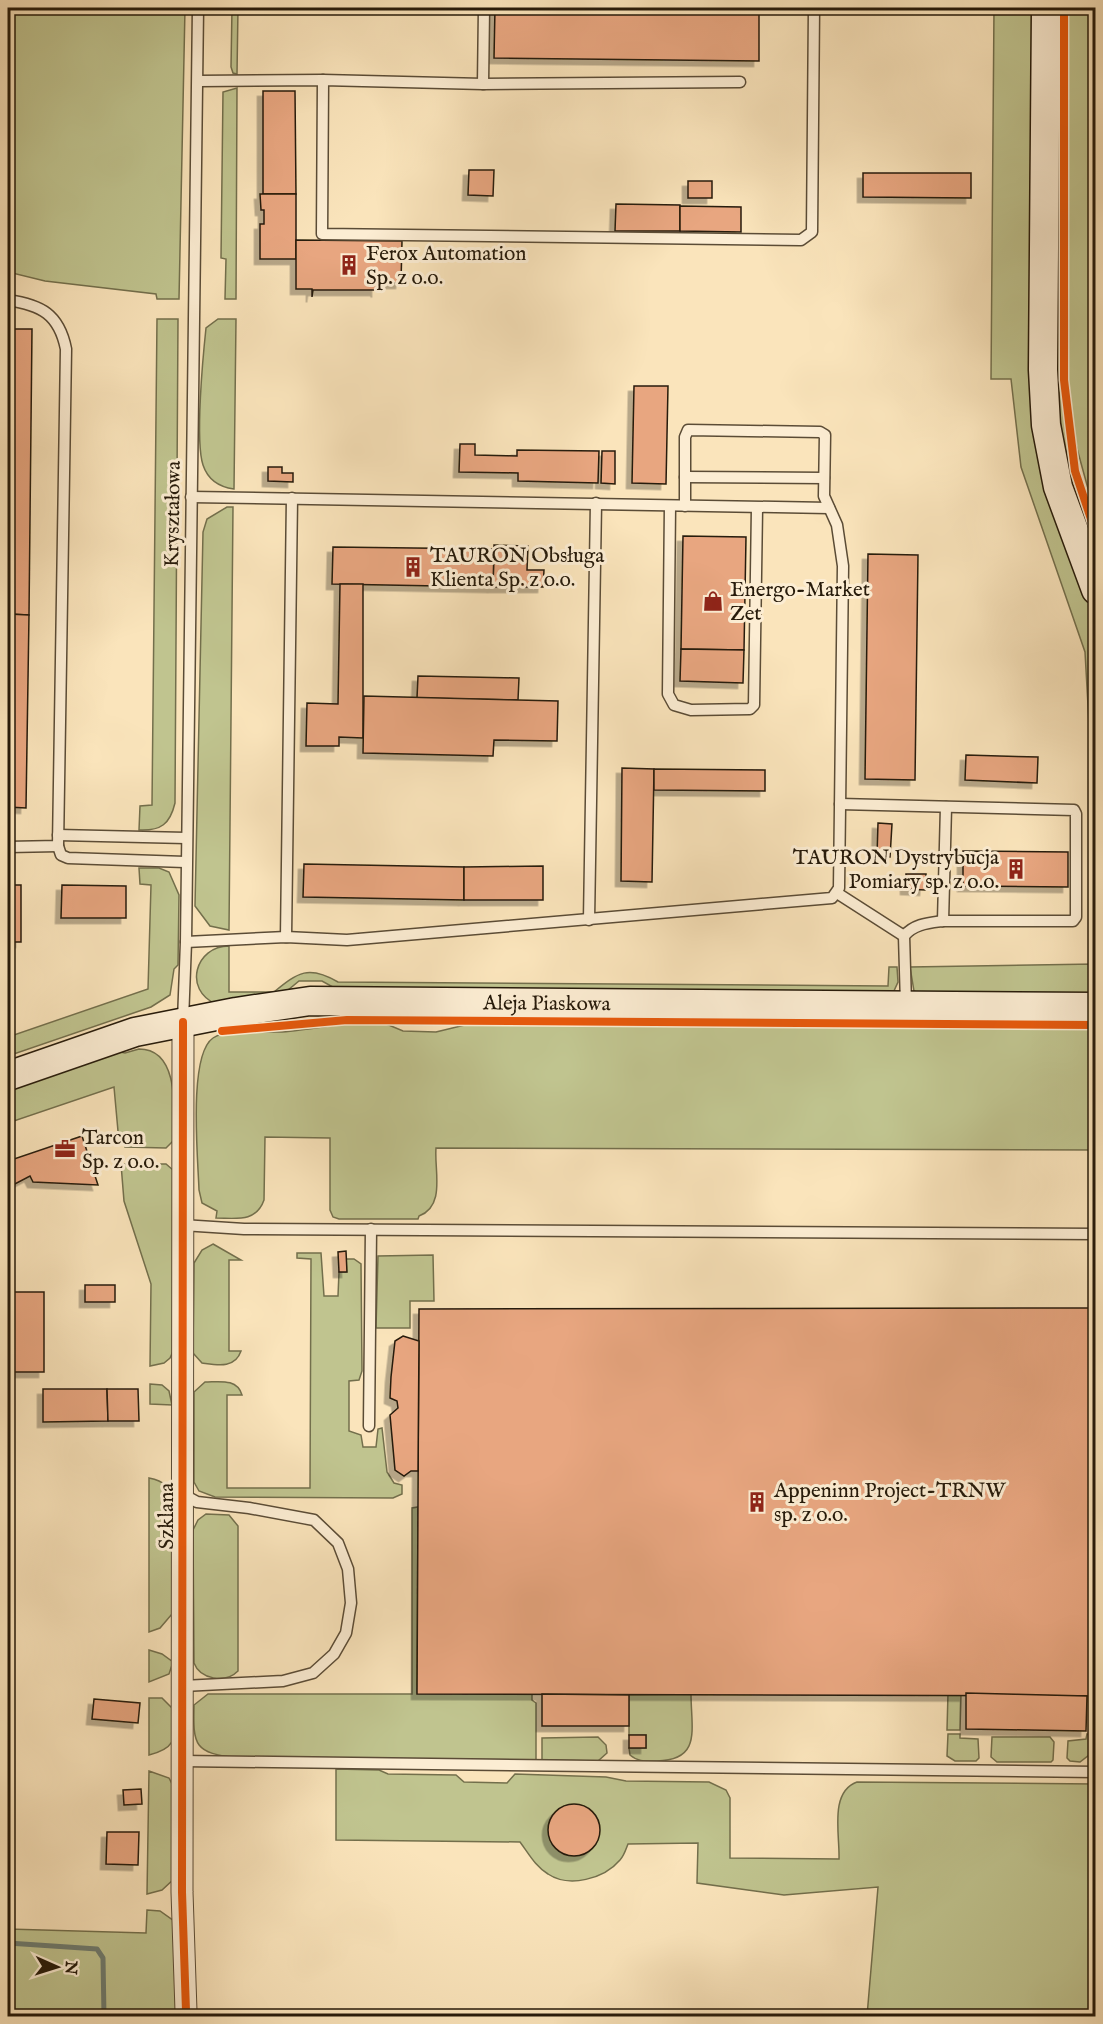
<svg xmlns="http://www.w3.org/2000/svg" width="1103" height="2024" viewBox="0 0 1103 2024" font-family="'IM FELL English',serif">
	<style>
		.green { fill: #c0c48f; stroke: #736f4c; stroke-width: 1.5 }
		.lines { fill: none; stroke-linecap: round; stroke-linejoin: round }
		.stream { stroke: #6e7c70; stroke-width: 5 }
		.building { fill: #e8a680; stroke: #261a0a; stroke-width: 1.5; filter: url(#shadow) }
		.lane-casing { stroke: #5b4c36; stroke-width: 13 }
		.street-casing { stroke: #5b4c36; stroke-width: 23 }
		.secondary-casing { stroke: #261a0a; stroke-width: 31 }
		.lane { stroke: #fcedd3; stroke-width: 10 }
		.street { stroke: #fcedd3; stroke-width: 21 }
		.secondary { stroke: #fcedd3; stroke-width: 28 }
		.cycleway-casing { stroke: #fcedd3; stroke-width: 11 }
		.cycleway { stroke: #e8590c; stroke-width: 8 }
		.labels { text-anchor: middle; stroke-width: 6; stroke-linejoin: round; paint-order: stroke }
		.poi-label { font-size: 21px; fill: #261a0a; stroke: #fcedd3; text-anchor: start }
		.street-label { font-size: 21px; fill: #261a0a; stroke: #fcedd3 }
	</style>
	<defs>
		<filter id="shadow"><feDropShadow dx="-5.5" dy="5.5" stdDeviation="0" flood-color="#0004"/></filter>
	</defs>
	<rect width="100%" height="100%" fill="#fae4bb"/>
	<filter id="stains"><feTurbulence type="fractalNoise" baseFrequency=".00333" numOctaves="4"/><feColorMatrix values="0 0 0 0 .2 0 0 0 0 .09 0 0 0 0 .02 0 0 0 .5 -.17"/></filter>
	<radialGradient id="worn" r=".72"><stop offset=".6" stop-color="#630" stop-opacity="0"/><stop offset="1" stop-color="#630" stop-opacity=".3"/></radialGradient>
	<g class="green">
		<polygon points="8,8 185,8 179,299 157,299 156,294 45,281 8,272"/>
		<polygon points="232,8 238,8 237,74 233,73 231,67"/>
		<polygon points="994,8 1032,8 1035,218 1071,552 1095,621 1095,830 1085,652 1021,467 1011,379 991,379"/>
		<polygon points="1055,8 1061,8 1061,387 1071,463 1095,542 1095,558 1065,463 1056,383"/>
		<polygon points="1067,8 1095,8 1095,514 1073,434 1068,380"/>
		<polygon points="237,88 236,299 225,299 226,259 221,258 223,92"/>
		<path d="M157,319H178L175,803C170,824 161,831 139,830L140,806L152,805Z"/>
		<path d="M218,319H236L234,489C219,487 208,480 203,465C195,441 203,356 206,328Z"/>
		<polygon points="227,507 233,507 229,930 210,926 195,906 203,532 207,519"/>
		<polygon points="139,868 159,868 169,872 179,895 178,965 174,969 170,995 151,1007 8,1056 8,1037 148,989 151,885 140,884"/>
		<path d="M229,946V992H274C298,972 309,965 338,982L888,986L889,967H897L898,982L893,993L340,991L322,981H299L288,990L216,1004C183,990 195,946 229,946Z"/>
		<polygon points="1095,964 1095,996 924,995 914,991 910,967"/>
		<path d="M350,1023H384L403,1031L436,1032L473,1023H558L1095,1028V1150L436,1148C434,1170 446,1206 419,1216L418,1219H339L333,1217L330,1210V1138L265,1137L264,1200C256,1223 235,1218 216,1218L217,1211L202,1203L199,1190C198,1158 188,1055 213,1038C227,1028 264,1033 282,1032C304,1030 327,1026 350,1023Z"/>
		<path d="M139,1049C180,1049 174,1111 174,1140L166,1148L125,1147V1143L119,1142L114,1087L8,1123V1088L115,1051L125,1053Z"/>
		<polygon points="121,1164 166,1164 173,1170 174,1349 170,1358 164,1363 150,1366 151,1284 124,1201"/>
		<path d="M213,1244L241,1260H229V1351H241C235,1369 217,1365 202,1363L193,1353L194,1263L202,1250Z"/>
		<path d="M297,1253H321L324,1296H338L339,1272H346V1259H354L361,1264L362,1371L359,1380L349,1381V1431L361,1435L363,1447H376L378,1429L382,1428L387,1472L394,1483L402,1485V1494L393,1498L215,1497L199,1491L194,1482V1392L205,1382C219,1382 237,1378 242,1395H227V1488H310L311,1259L297,1258Z"/>
		<polygon points="433,1255 434,1301 410,1301 410,1328 376,1328 378,1256"/>
		<polygon points="150,1384 162,1385 169,1391 172,1405 150,1404"/>
		<path d="M149,1478C164,1481 171,1487 173,1502L172,1614L160,1628L149,1632Z"/>
		<path d="M418,1507L417,1693L532,1694V1700L536,1703V1760L238,1758C194,1753 193,1746 194,1705L208,1694H412V1508Z"/>
		<path d="M206,1514L229,1515L238,1526V1671C225,1684 200,1679 194,1663L193,1530L198,1520Z"/>
		<polygon points="149,1650 162,1654 173,1662 169,1674 149,1682"/>
		<polygon points="948,1693 961,1694 960,1730 947,1730"/>
		<path d="M691,1694C691,1729 702,1760 657,1761C646,1761 638,1762 630,1755L629,1748H646V1735H629V1695Z"/>
		<path d="M149,1698H162L174,1710C174,1737 179,1747 149,1755Z"/>
		<polygon points="948,1734 960,1734 960,1738 978,1739 979,1758 976,1761 955,1761 947,1756"/>
		<polygon points="1087,1734 1091,1735 1089,1755 1080,1762 1070,1761 1067,1758 1068,1741 1086,1739"/>
		<polygon points="598,1737 606,1745 607,1753 598,1761 542,1760 542,1738"/>
		<polygon points="992,1737 1050,1737 1054,1742 1053,1760 1051,1762 997,1762 991,1757"/>
		<path d="M336,1769L379,1770L388,1774L456,1775L464,1782L507,1783L515,1774L606,1777L626,1781L709,1782L726,1790L730,1798V1858L839,1859C840,1835 829,1792 857,1782L1095,1784V2016H867L878,1887L784,1895L697,1883L698,1843L628,1844C626,1849 624,1856 620,1860C604,1879 569,1888 548,1874C535,1866 529,1854 520,1842L336,1840Z"/>
		<polygon points="149,1771 169,1778 173,1786 175,1878 162,1890 147,1894"/>
		<polygon points="147,1910 160,1911 174,1921 176,2016 8,2016 8,1929 146,1933"/>
	</g>
	<g class="lines">
		<polyline class="stream" points="8,1943 97,1949 103,1958 104,2016"/>
	</g>
	<g class="building">
		<polygon points="495,8 759,8 759,61 494,58"/>
		<polygon points="263,91 295,91 296,194 263,194"/>
		<polygon points="469,170 494,170 493,196 468,195"/>
		<polygon points="863,173 971,173 971,198 863,197"/>
		<rect x="688" y="181" width="24" height="17"/>
		<polygon points="260,194 296,194 296,259 260,259 260,224 264,224 264,210 261,210"/>
		<polygon points="616,204 680,205 680,231 615,231"/>
		<polygon points="680,206 741,207 741,232 680,231"/>
		<polygon points="296,240 402,241 401,283 377,283 377,292 376,290 313,290 312,297 312,289 296,289"/>
		<polygon points="8,329 32,329 29,615 8,614"/>
		<polygon points="634,386 668,386 666,484 632,483"/>
		<polygon points="460,444 475,444 475,455 517,456 517,450 599,451 598,483 518,481 518,473 459,472"/>
		<polygon points="602,451 615,451 615,484 601,483"/>
		<polygon points="268,467 282,467 282,473 293,473 293,482 268,481"/>
		<polygon points="683,536 746,537 744,650 681,649"/>
		<polygon points="494,545 528,546 527,570 544,570 543,587 493,587"/>
		<polygon points="333,547 494,549 493,587 332,584"/>
		<polygon points="868,554 918,555 915,780 865,779"/>
		<polygon points="340,584 363,584 363,738 339,737 339,746 306,746 307,703 338,704"/>
		<polygon points="8,614 29,615 26,808 8,807"/>
		<polygon points="681,649 744,650 743,683 680,681"/>
		<polygon points="418,676 519,678 518,700 417,698"/>
		<polygon points="364,696 558,701 557,741 494,740 493,756 363,753"/>
		<polygon points="966,755 1038,757 1037,783 965,780"/>
		<polygon points="622,768 654,769 652,882 621,881"/>
		<polygon points="654,769 765,770 765,791 654,790"/>
		<polygon points="878,823 892,824 890,857 877,856"/>
		<polygon points="963,851 1068,852 1068,887 963,886"/>
		<polygon points="304,864 464,867 464,900 303,897"/>
		<polygon points="543,866 543,900 464,900 464,867"/>
		<polygon points="906,874 926,874 925,890 906,889"/>
		<rect x="8" y="885" width="13" height="57"/>
		<polygon points="62,885 126,886 126,918 61,918"/>
		<polygon points="82,1136 98,1185 33,1182 30,1176 13,1185 11,1180 8,1180 8,1161"/>
		<polygon points="346,1251 347,1272 339,1272 338,1252"/>
		<rect x="85" y="1285" width="30" height="17"/>
		<rect x="8" y="1292" width="36" height="80"/>
		<polygon points="1096,1308 1096,1696 417,1694 419,1309"/>
		<polygon points="403,1336 419,1341 418,1471 411,1471 404,1476 395,1470 390,1415 398,1408 397,1401 390,1398 391,1377 395,1341"/>
		<polygon points="43,1389 107,1389 108,1421 43,1422"/>
		<polygon points="107,1389 138,1389 139,1421 108,1421"/>
		<polygon points="966,1693 1087,1696 1086,1731 966,1729"/>
		<polygon points="542,1694 629,1695 629,1726 542,1726"/>
		<polygon points="94,1699 140,1703 138,1723 92,1719"/>
		<rect x="629" y="1735" width="17" height="13"/>
		<polygon points="141,1789 142,1804 124,1805 123,1790"/>
		<circle cx="574" cy="1830" r="26"/>
		<polygon points="107,1832 139,1832 138,1865 106,1864"/>
	</g>
	<g class="lines">
		<g class="lane-casing">
			<g id="lane">
				<polyline points="323,80 322,234 801,240 812,232 814,8"/>
				<polyline points="199,81 323,80 483,84 740,82"/>
				<polyline points="483,84 484,8"/>
				<path d="M8,300C41,305 59,314 66,349L58,846L8,847"/>
				<polyline points="685,477 824,478"/>
				<polyline points="191,497 829,508"/>
				<polyline points="670,506 668,694 674,705 691,710 750,709 754,705 757,508"/>
				<path d="M840,804L1074,810L1076,814V917L1073,921H943C928,923 914,924 904,936L906,1004"/>
				<polyline points="58,835 186,838"/>
				<polyline points="58,846 61,855 68,858 185,862"/>
				<polyline points="837,893 904,936"/>
				<polyline points="589,920 596,503"/>
				<polyline points="943,921 946,807"/>
				<polyline points="286,937 292,498"/>
				<polyline points="186,942 286,937 347,940 832,898 839,888 843,566 837,525 824,496 825,435 820,432 688,430 685,437 685,506"/>
				<polyline points="183,1021 186,942 198,8"/>
				<polyline points="182,1225 244,1229 1096,1234"/>
				<polyline points="369,1426 371,1229"/>
				<polyline points="183,1686 283,1681 313,1673 334,1654 346,1633 351,1603 348,1569 338,1543 314,1520 249,1508 197,1502 184,1495"/>
				<polyline points="182,1761 1096,1772"/>
			</g>
		</g>
		<g class="street-casing">
			<polyline id="street" points="183,1022 182,1892 186,2011"/>
		</g>
		<g class="secondary-casing">
			<g id="secondary">
				<polyline points="1046,8 1043,370 1046,425 1058,487 1096,590"/>
				<path id="s1" d="M8,1076L135,1032L236,1012L310,1001L1096,1007"/>
			</g>
		</g>
		<use href="#lane" class="lane"/>
		<use href="#street" class="street"/>
		<use href="#secondary" class="secondary"/>
		<g class="cycleway-casing">
			<g id="cycleway">
				<polyline points="1064,8 1064,380 1075,471 1096,534"/>
				<polyline points="183,1022 182,1892 186,2011"/>
				<polyline points="222,1031 347,1020 1096,1025"/>
			</g>
		</g>
		<use href="#cycleway" class="cycleway"/>
	</g>
	<defs>
		<g id="building-bare" transform="scale(1.62)"><path d="M-4-6H4V6H1V3H-1V6H-4ZM-2.5-4.3h1.7v1.8h-1.7ZM.8-4.3h1.7v1.8H.8ZM-2.5-1h1.7V.8h-1.7ZM.8-1h1.7V.8H.8Z" fill="#8f2418" stroke="#fcedd3" stroke-width="2.5" paint-order="stroke"/></g>
		<g id="shop-bare" transform="scale(1.62)"><path d="M-5-2.5h2.3a2.7 3.5 0 0 1 5.4 0H5L5.5 6h-11ZM-1.5-2.5h3a1.5 2.3 0 0 0-3 0Z" fill="#8f2418" stroke="#fcedd3" stroke-width="2.5" paint-order="stroke"/></g>
		<g id="office-bare" transform="scale(1.62)"><path d="M-6-3h4V-5.5h4V-3h4V5H-6ZM-1-4.5V-3h2v-1.5ZM-6 0V1H6V0Z" fill="#8f2418" stroke="#fcedd3" stroke-width="2.5" paint-order="stroke"/></g>
	</defs>
	<g fill-rule="evenodd">
		<use href="#building-bare" x="349" y="265"/>
		<use href="#building-bare" x="413" y="567"/>
		<use href="#shop-bare" x="713" y="601"/>
		<use href="#building-bare" x="1016" y="869"/>
		<use href="#office-bare" x="65" y="1149"/>
		<use href="#building-bare" x="757" y="1502"/>
	</g>
	<g class="labels">
		<g class="poi-label">
			<text x="366" y="260">Ferox Automation<tspan x="366" dy="24">Sp. z o.o.</tspan></text>
			<text x="430" y="562">TAURON Obsługa<tspan x="430" dy="24">Klienta Sp. z o.o.</tspan></text>
			<text x="730" y="596">Energo-Market<tspan x="730" dy="24">Zet</tspan></text>
			<text x="999" y="864" text-anchor="end">TAURON Dystrybucja<tspan x="999" dy="24">Pomiary sp. z o.o.</tspan></text>
			<text x="82" y="1144">Tarcon<tspan x="82" dy="24">Sp. z o.o.</tspan></text>
			<text x="774" y="1497">Appeninn Project-TRNW<tspan x="774" dy="24">sp. z o.o.</tspan></text>
		</g>
		<g class="street-label">
			<text transform="translate(172 514) rotate(-89)" y="7">Kryształowa</text>
			<text dy="7" stroke="none"><textPath href="#s1" startOffset="549">Aleja Piaskowa</textPath></text>
			<text transform="translate(166 1516) rotate(-90)" y="7">Szklana</text>
		</g>
	</g>
	<rect width="1103" height="2024" fill="none" stroke="#fae4bb" stroke-width="30"/>
	<rect x="9" y="9" width="1085" height="2006" fill="none" stroke="#261a0a" stroke-width="3"/>
	<rect x="15" y="15" width="1073" height="1994" fill="none" stroke="#261a0a" stroke-width="1.5"/>
	<g transform="translate(57 1967) rotate(93)" stroke="#fcedd3" stroke-width="4.5" paint-order="stroke">
	<path d="M0-4.5L10 22L0 15L-10 22Z" fill="#261a0a"/>
	<text y="-9" font-size="16" font-weight="bold" text-anchor="middle" fill="#261a0a">N</text>
	</g>
	<rect width="100%" height="100%" filter="url(#stains)"/>
	<rect width="100%" height="100%" fill="url(#worn)"/>
</svg>
